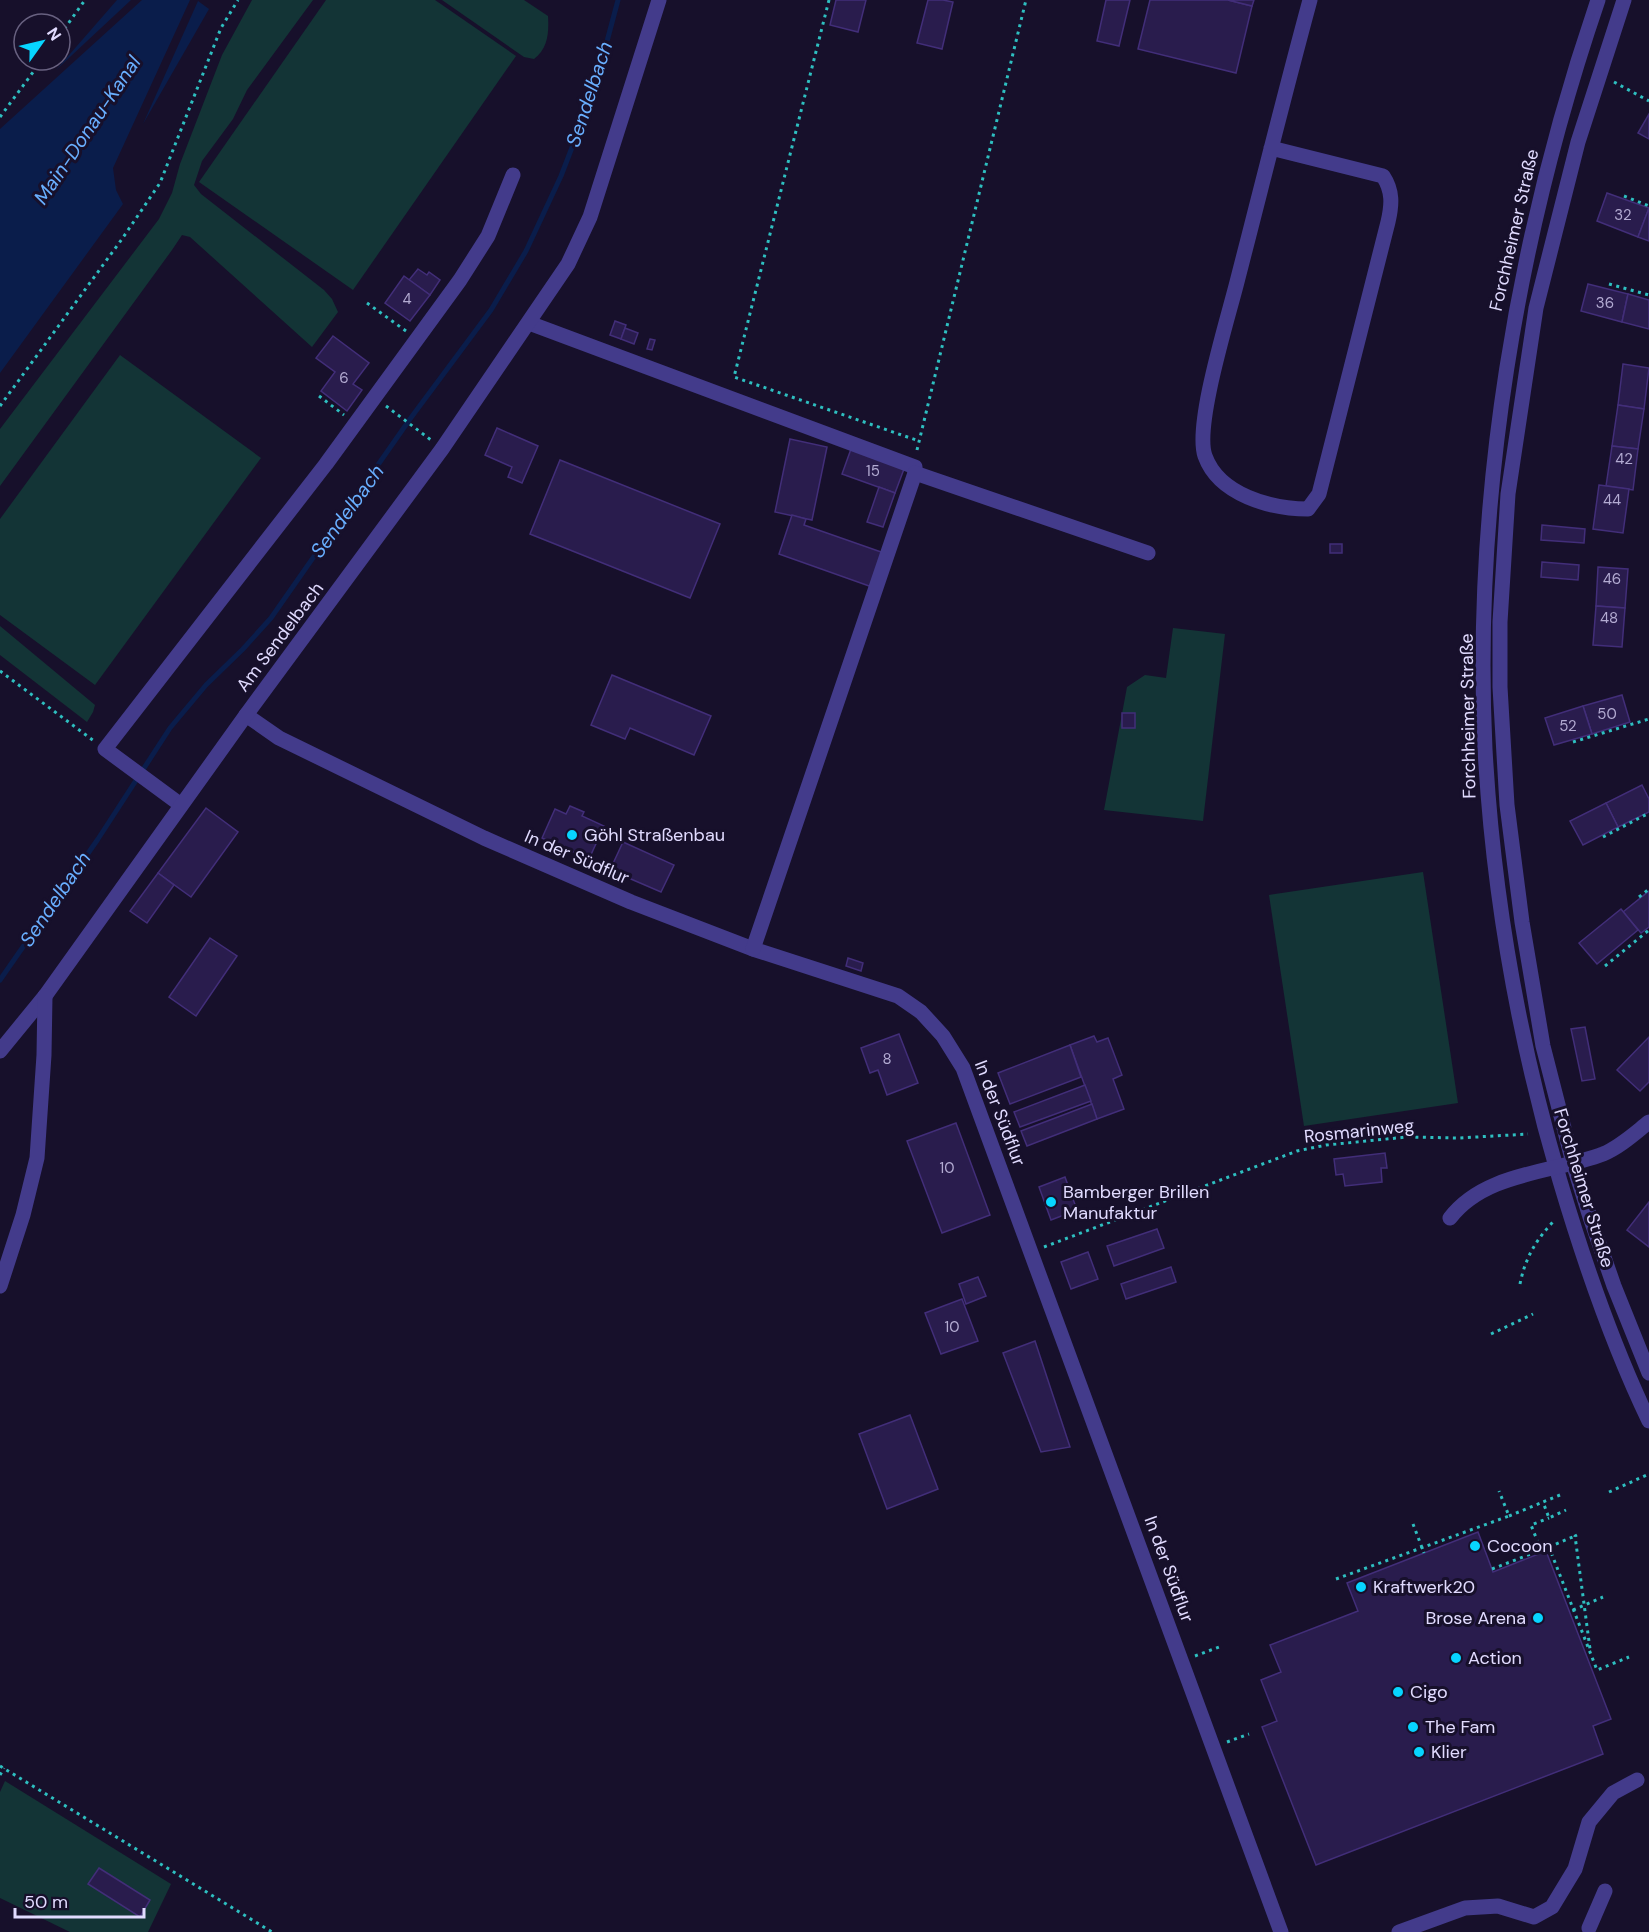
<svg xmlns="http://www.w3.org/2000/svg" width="1649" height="1932" viewBox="0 0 1649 1932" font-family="'DM Sans',sans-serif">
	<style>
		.green { fill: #133436 }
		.water { fill: #0a1d4b }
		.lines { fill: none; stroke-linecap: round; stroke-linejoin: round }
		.stream { stroke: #0a1d4b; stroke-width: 5 }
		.building { fill: #291c4d; stroke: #422e79; stroke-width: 1.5 }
		.path { stroke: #2ebfc0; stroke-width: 3; stroke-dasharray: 3 4.5; stroke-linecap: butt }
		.minor { stroke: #433b8b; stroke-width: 15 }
		.poi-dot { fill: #07d5ff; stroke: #17102b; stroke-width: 2 }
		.labels { text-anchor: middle; stroke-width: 6; stroke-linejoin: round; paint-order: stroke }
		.number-label { font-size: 15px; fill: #b3abd2 }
		.street-label { font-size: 18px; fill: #e1dbff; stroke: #17102b }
		.poi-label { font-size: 18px; fill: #e1dbff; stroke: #17102b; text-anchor: start }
		.water-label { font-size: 20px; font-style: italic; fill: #69afff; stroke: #17102b }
	</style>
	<rect width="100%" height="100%" fill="#17102b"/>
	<g class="green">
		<polygon points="252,0 313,0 247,90 233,119 202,161 194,185 201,194 324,290 332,299 338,312 312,347 190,237 182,235 172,250 0,486 0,429 159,219 172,193 180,164 222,55"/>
		<polygon points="326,0 435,0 516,56 353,290 199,182"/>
		<path d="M442,0H524L548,16C549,33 548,48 534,59L524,57Z"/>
		<polygon points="120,355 261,458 95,685 0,615 0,519"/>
		<polygon points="0,626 95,705 93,712 87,722 0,655"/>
		<polygon points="1173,628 1225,634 1203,821 1104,810 1127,687 1145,675 1166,678"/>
		<polygon points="1423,872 1458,1103 1304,1126 1269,895"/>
		<polygon points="5,1781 171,1884 148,1932 70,1932 0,1898 0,1792"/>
	</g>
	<g class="water">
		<polygon points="117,0 131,0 56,70"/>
		<polygon points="142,0 190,0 113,168 116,190 123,204 0,373 0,129"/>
		<polygon points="198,1 209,9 143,124"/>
	</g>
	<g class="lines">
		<polyline class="stream" points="0,980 98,839 170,728 206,685 243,649 271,618 410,419 491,310 526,251 561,176 578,132 602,60 618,0"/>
	</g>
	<g class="building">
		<polygon points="836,0 866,0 858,32 830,25"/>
		<polygon points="928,0 943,0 953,2 942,49 917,43"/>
		<polygon points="1106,0 1130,0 1119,46 1097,41"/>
		<polygon points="1150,0 1228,0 1252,6 1236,73 1138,49"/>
		<polygon points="1228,0 1254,0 1252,6"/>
		<polygon points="1649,114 1649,139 1638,133"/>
		<polygon points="1607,193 1649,208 1638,237 1597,221"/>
		<polygon points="1649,208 1649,241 1638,237"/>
		<polygon points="418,269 427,275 429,272 440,280 430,295 409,280"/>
		<polygon points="404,276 430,295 410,321 385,303"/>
		<polygon points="1588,284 1628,294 1622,322 1581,311"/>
		<polygon points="1628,294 1649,300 1649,329 1622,322"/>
		<polygon points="615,321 626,325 621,339 610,335"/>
		<polygon points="625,328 638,333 634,344 621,339"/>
		<polygon points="333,336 369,363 353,384 362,390 347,411 321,391 335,372 316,358"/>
		<polygon points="650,339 655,340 652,350 647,349"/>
		<polygon points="1623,364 1649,368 1644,409 1618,405"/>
		<polygon points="1618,405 1644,409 1638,449 1612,446"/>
		<polygon points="497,428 538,446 522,483 508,477 512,467 485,455"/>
		<polygon points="790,439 827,447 812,520 775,512"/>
		<polygon points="1612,446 1638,449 1633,490 1606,486"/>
		<polygon points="851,449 904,469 895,493 842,474"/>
		<polygon points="560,460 720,524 690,598 530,534"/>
		<polygon points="1599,485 1629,489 1623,533 1593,529"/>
		<polygon points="879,487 895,493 883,527 867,522"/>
		<polygon points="792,515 806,519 804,525 884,553 872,587 779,554"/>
		<polygon points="1542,525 1585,529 1584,543 1541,540"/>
		<rect x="1330" y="544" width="12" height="9"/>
		<polygon points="1542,562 1579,565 1578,580 1541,577"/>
		<polygon points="1598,567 1628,569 1625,608 1596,606"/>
		<polygon points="1596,606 1625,608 1622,647 1593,645"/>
		<polygon points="612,675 711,716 694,755 630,728 625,739 591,725"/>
		<polygon points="1622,695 1630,722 1592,734 1583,706"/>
		<polygon points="1583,706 1592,734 1554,745 1545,718"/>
		<rect x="1122" y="713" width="13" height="15"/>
		<polygon points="1642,785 1649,799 1649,812 1618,827 1606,803"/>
		<polygon points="1606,803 1618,827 1583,845 1570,821"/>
		<polygon points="570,806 584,812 582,816 604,826 589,859 542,838 555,809 566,814"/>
		<polygon points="206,808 238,832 191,897 158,873"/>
		<polygon points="623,842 674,865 661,892 610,870"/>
		<polygon points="158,873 174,885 147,923 130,911"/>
		<polygon points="1649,891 1649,927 1641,933 1623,912"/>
		<polygon points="1621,909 1638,930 1597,964 1579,943"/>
		<polygon points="210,938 237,956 196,1016 169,997"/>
		<polygon points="848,958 863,963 861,971 846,966"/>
		<polygon points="1585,1027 1595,1079 1582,1081 1571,1029"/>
		<polygon points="899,1034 918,1083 887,1095 878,1070 870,1073 861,1048"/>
		<polygon points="1094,1036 1097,1042 1108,1038 1122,1075 1113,1079 1124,1109 1097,1119 1070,1045"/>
		<polygon points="1649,1037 1649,1082 1640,1091 1617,1070"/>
		<polygon points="1070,1045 1081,1077 1010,1104 998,1073"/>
		<polygon points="1085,1085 1091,1101 1020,1127 1014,1112"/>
		<polygon points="1092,1104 1097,1119 1027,1146 1021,1131"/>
		<polygon points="956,1123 990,1215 942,1233 907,1141"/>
		<polygon points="1385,1153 1387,1168 1381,1168 1382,1182 1345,1186 1343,1174 1336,1175 1334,1159"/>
		<polygon points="1065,1177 1077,1210 1051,1220 1039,1187"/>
		<polygon points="1649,1202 1649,1247 1627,1230"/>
		<polygon points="1157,1229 1164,1248 1114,1266 1107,1246"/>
		<polygon points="1088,1252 1098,1279 1071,1289 1061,1262"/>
		<polygon points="1171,1267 1176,1282 1126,1299 1121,1284"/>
		<polygon points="978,1277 986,1296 966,1304 959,1284"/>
		<polygon points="962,1299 978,1341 941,1354 925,1313"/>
		<polygon points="1035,1341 1070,1447 1041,1452 1003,1353"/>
		<polygon points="910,1415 938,1489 887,1509 859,1434"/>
		<polygon points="1478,1532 1493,1572 1546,1551 1611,1719 1593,1726 1603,1754 1316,1865 1262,1727 1277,1721 1261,1680 1281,1672 1270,1645 1358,1611 1347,1583"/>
		<polygon points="99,1868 150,1900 140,1917 88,1884"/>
	</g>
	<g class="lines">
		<g class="path">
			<polyline points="829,0 734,377 919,441"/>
			<polyline points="60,35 85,0"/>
			<polyline points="1614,82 1649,101"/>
			<polyline points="0,117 42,60"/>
			<polyline points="1624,196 1649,206"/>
			<polyline points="1609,284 1649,295"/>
			<polyline points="367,303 406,331"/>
			<polyline points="319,396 344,415"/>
			<polyline points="0,406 122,239 160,183 221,28 238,0"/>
			<polyline points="386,406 431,440"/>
			<polyline points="917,450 1026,0"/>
			<polyline points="0,671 94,741"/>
			<polyline points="1573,742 1649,719"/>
			<polyline points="1603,837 1649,813"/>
			<polyline points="1639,897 1649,889"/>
			<polyline points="1605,966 1649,930"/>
			<polyline points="1044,1247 1297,1151 1326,1145 1407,1137 1459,1138 1528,1134"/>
			<path d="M1520,1284C1525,1258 1537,1238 1555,1220"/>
			<polyline points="1491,1334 1533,1314"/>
			<polyline points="1609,1492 1649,1474"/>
			<polyline points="1560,1495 1543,1502 1549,1518 1566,1510"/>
			<polyline points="1509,1516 1543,1502"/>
			<polyline points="1413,1524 1424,1553"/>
			<polyline points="1577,1535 1575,1536 1590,1649"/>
			<polyline points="1549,1547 1575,1536"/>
			<polyline points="1541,1550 1549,1547 1597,1670 1629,1657"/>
			<polyline points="1492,1569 1541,1550 1531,1525 1549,1518"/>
			<polyline points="1336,1579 1509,1516 1499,1491"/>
			<polyline points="1573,1610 1603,1597"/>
			<polyline points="1195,1656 1219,1647"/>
			<polyline points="1227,1742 1249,1734"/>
			<polyline points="0,1766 272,1932"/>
			<polyline points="0,1775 4,1768"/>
		</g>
		<g class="minor">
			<path d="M1598,0C1517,237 1473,498 1485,749C1493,895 1519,1041 1560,1181C1584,1262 1612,1344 1649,1421"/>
			<polyline points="1624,0 1578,142 1536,308 1508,494 1500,622 1500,687 1507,805 1522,922 1543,1046 1573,1163 1590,1217 1614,1286 1649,1373"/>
			<path d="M1271,148L1383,176C1393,191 1392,205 1388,222L1319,494L1308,509C1271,509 1219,495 1205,456C1194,425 1229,315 1238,278C1262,185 1285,92 1310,0"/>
			<polyline points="529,323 915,467 915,473"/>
			<polyline points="246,715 279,738 484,838 631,902 753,949 898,996 921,1012 943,1036 963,1068 1281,1932"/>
			<polyline points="181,805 105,749 326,464 460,280 488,236 513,175"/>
			<polyline points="753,949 915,473 1148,553"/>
			<polyline points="0,1051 45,996 246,715 442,449 568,264 590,217 659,0"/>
			<path d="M1450,1218C1485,1172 1553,1173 1603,1154C1620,1147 1635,1133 1649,1122"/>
			<polyline points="0,1286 23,1215 37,1158 44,1055 45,996"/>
			<polyline points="1589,1928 1605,1891"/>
			<polyline points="1399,1932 1465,1908 1498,1906 1534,1917 1552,1907 1575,1869 1589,1822 1613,1793 1637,1780"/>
		</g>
	</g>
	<g class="poi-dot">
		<circle cx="572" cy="835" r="6"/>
		<circle cx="1051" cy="1202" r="6"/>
		<circle cx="1475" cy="1546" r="6"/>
		<circle cx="1361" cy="1587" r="6"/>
		<circle cx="1538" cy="1618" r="6"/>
		<circle cx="1456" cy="1658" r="6"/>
		<circle cx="1398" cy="1692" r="6"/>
		<circle cx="1413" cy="1727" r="6"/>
		<circle cx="1419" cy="1752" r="6"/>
	</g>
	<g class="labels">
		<g class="number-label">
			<text x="1623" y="220">32</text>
			<text x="407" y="304">4</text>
			<text x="1605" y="308">36</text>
			<text x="344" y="383">6</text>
			<text x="1624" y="464">42</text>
			<text x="873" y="476">15</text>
			<text x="1612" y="505">44</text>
			<text x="1612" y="584">46</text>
			<text x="1609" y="623">48</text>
			<text x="1607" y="719">50</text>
			<text x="1568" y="731">52</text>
			<text x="887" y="1064">8</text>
			<text x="947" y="1173">10</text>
			<text x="952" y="1332">10</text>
		</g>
		<g class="street-label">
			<text transform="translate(1514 230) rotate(-77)" y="6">Forchheimer Straße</text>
			<text transform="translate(280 637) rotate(-53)" y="6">Am Sendelbach</text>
			<text transform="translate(1468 716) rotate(-91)" y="6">Forchheimer Straße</text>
			<text transform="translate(577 857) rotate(23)" y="6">In der Südflur</text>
			<text transform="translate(1000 1113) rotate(69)" y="6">In der Südflur</text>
			<text transform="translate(1359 1131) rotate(-6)" y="6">Rosmarinweg</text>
			<text transform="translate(1584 1188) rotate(73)" y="6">Forchheimer Straße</text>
			<text transform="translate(1169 1569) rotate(70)" y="6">In der Südflur</text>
		</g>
		<g class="poi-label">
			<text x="584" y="841">Göhl Straßenbau</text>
			<text x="1063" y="1198">Bamberger Brillen<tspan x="1063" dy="21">Manufaktur</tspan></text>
			<text x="1487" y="1552">Cocoon</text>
			<text x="1373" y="1593">Kraftwerk20</text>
			<text x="1526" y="1624" text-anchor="end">Brose Arena</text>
			<text x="1468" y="1664">Action</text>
			<text x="1410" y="1698">Cigo</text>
			<text x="1425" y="1733">The Fam</text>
			<text x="1431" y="1758">Klier</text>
		</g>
		<g class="water-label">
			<text transform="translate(589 94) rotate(-72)" y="7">Sendelbach</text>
			<text transform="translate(87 130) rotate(-56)" y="7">Main-Donau-Kanal</text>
			<text transform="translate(347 511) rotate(-54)" y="7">Sendelbach</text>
			<text transform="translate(55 899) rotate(-56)" y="7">Sendelbach</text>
		</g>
	</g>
	<g transform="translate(42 42) rotate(56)"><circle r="28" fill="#17102b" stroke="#686180" stroke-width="1.5"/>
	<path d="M0-4.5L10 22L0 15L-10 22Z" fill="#07d5ff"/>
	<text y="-9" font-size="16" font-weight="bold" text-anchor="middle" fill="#e1dbff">N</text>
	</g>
	<path d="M15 1908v9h129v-9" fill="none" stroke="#e1dbff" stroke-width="3"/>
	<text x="24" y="1908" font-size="18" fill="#e1dbff" stroke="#17102b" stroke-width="4.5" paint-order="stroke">50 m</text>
</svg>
